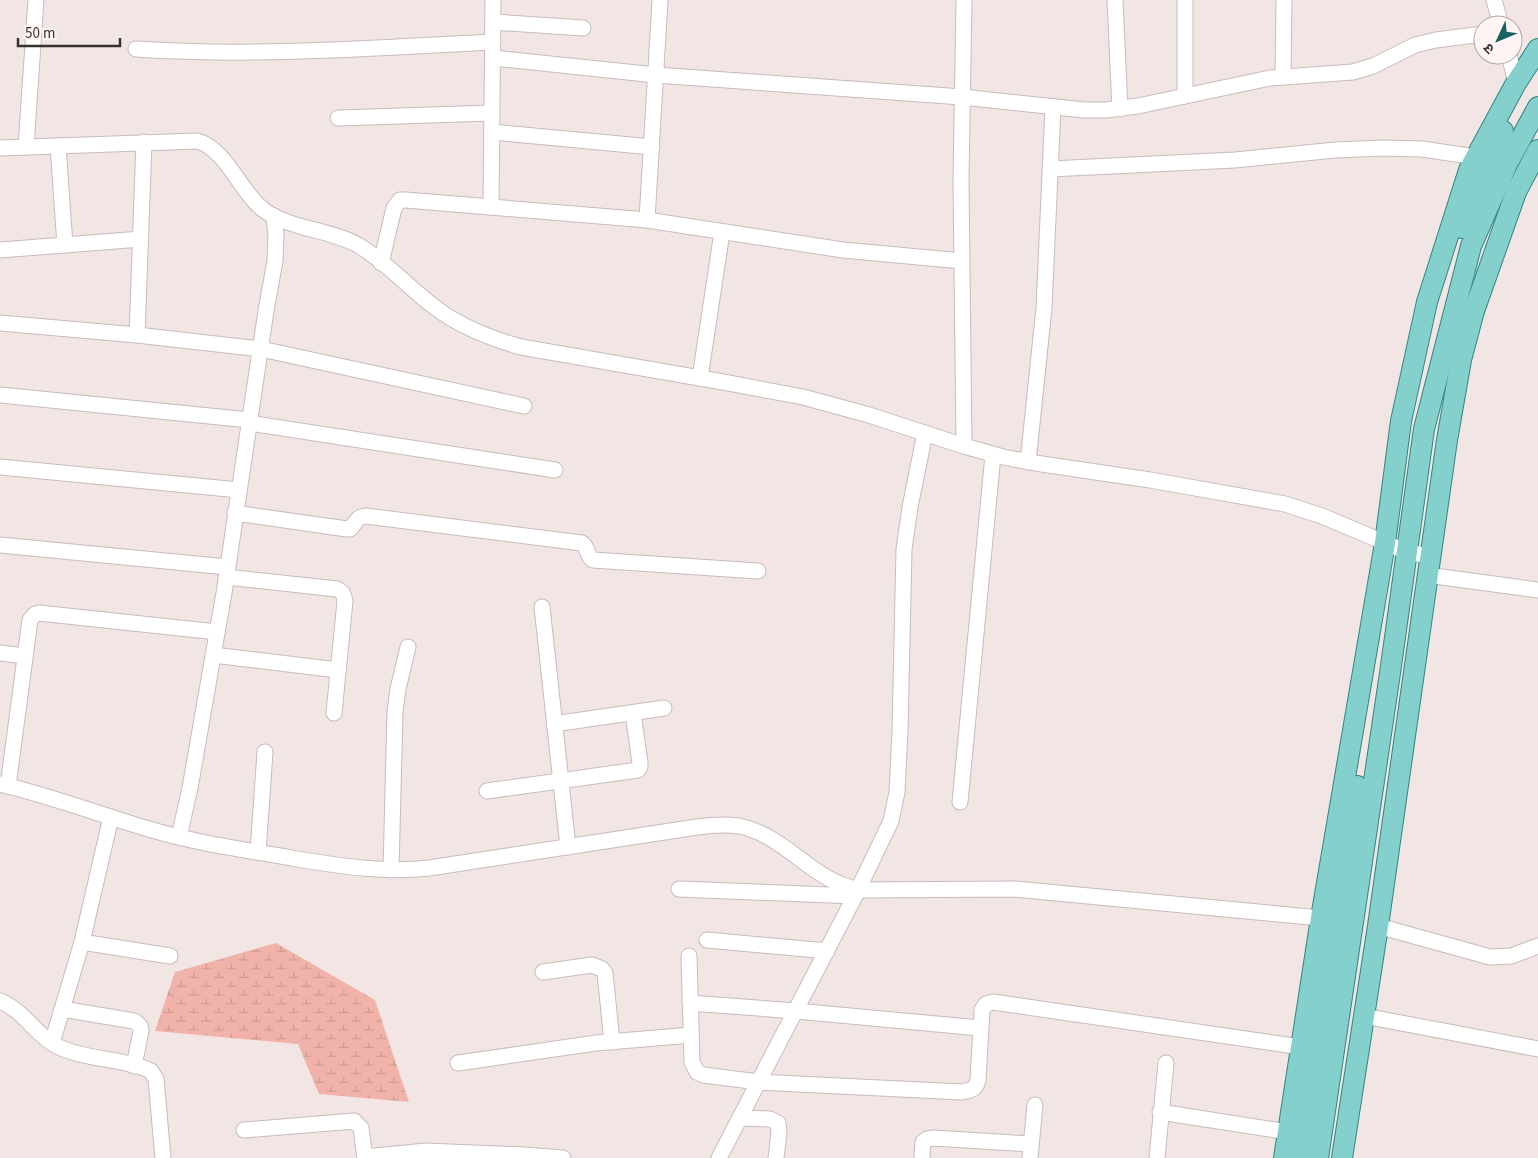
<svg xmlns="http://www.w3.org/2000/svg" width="1538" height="1158" viewBox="0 0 1538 1158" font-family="'Source Sans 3','Noto Sans Devanagari',sans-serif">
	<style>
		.wetland { fill: url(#wetland-marsh) }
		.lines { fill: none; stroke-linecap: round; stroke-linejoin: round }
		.minor-casing { stroke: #c8bcba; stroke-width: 17 }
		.major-casing { stroke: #328581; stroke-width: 22 }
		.minor { stroke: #fff; stroke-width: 15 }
		.major { stroke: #83d0cd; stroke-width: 20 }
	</style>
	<defs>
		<pattern id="wetland-marsh" width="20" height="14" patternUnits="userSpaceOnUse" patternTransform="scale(1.25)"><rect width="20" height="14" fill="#f1b3a9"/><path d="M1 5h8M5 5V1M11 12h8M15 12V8" fill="none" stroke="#cf9a92"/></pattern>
	</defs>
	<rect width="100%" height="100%" fill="#f2e6e4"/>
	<polygon class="wetland" points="276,943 375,1000 409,1102 319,1094 298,1044 155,1031 175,972"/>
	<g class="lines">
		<g class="minor-casing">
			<g id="minor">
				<polyline points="964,0 961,180 964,446"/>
				<polyline points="1115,0 1120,109"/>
				<polyline points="1185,0 1185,96"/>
				<polyline points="1494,0 1501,25"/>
				<polyline points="493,22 583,28"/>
				<path d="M136,49C255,57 374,48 493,42"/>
				<polyline points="1509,55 1516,83"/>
				<polyline points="493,58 656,75 962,97 1084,110 1106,110 1138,106 1270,78 1353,72 1373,66 1415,45 1436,40 1483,34"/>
				<polyline points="1283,77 1284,0"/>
				<polyline points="338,118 492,113"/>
				<polyline points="492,132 652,147"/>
				<polyline points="58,146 65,245"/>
				<polyline points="26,147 36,0"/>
				<path d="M0,148L197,141C226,148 241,194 265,211C293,230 329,229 358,245C385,261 407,286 432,305C458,326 489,338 521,347L723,382L803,397L869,415L964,446L1003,457L1035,463L1150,480L1285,504L1322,516L1407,552L1430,556"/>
				<polyline points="1050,169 1235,160 1335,150 1382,148 1422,149 1476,157"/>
				<polyline points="491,207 493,0"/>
				<polyline points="647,220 660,0"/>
				<polyline points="0,250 141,239"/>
				<polyline points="381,263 394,208 400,200 406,200 647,220 843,250 962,261"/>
				<polyline points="0,323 137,335 261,349 524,406"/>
				<polyline points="137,335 144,142"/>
				<polyline points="700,378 722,232"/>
				<polyline points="0,395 249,420"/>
				<polyline points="249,423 555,470"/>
				<polyline points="1028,462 1044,308 1053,107"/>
				<polyline points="0,467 239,490"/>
				<path d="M235,513L347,529H350C356,523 357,516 366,516L582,543C589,548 586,556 593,560L758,571"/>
				<polyline points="0,545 227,567"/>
				<polyline points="1427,575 1538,590"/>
				<path d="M226,577L337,589C343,592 344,595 345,601L334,713"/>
				<polyline points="542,607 568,847"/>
				<polyline points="0,653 25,656"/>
				<polyline points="213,655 338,670"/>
				<polyline points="554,724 664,708"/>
				<path d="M0,784C52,796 101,815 152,830C200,844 248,850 297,859C340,866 385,873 429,868L697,827C711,825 725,824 739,826C774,833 797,860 826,877C836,883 847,887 859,890L1015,889L1321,918"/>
				<polyline points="8,786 30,620 35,614 39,613 217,632"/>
				<polyline points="487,791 638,770 640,767 640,763 633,713"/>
				<polyline points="960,802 993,455"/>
				<polyline points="179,837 190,788 224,593 266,311 275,261 276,235 274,216"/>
				<polyline points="258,852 265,752"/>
				<polyline points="391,870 395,712 398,689 408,647"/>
				<polyline points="679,889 855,896"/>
				<polyline points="1378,926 1490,957 1511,956 1538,946"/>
				<polyline points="707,940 827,951"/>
				<polyline points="82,942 170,956"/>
				<path d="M689,956L692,1062L697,1072L703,1075L759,1082L962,1092C971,1090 976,1090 978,1080L982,1010L986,1004L993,1002L1301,1047"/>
				<polyline points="543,972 592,965 602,969 605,973 612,1042"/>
				<path d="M0,1001C26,1012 35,1035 57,1046C84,1060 124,1058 151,1071L156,1079L163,1158"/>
				<polyline points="690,1003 796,1011 980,1028"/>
				<path d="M62,1009L134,1021C139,1024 141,1026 141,1031L134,1066"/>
				<polyline points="1364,1016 1538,1049"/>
				<polyline points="52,1043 82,942 111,817"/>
				<polyline points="458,1063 596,1043 691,1035"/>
				<polyline points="1160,1112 1288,1132"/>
				<polyline points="740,1118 770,1119 778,1123 779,1133 776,1158"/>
				<polyline points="244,1130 354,1121 361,1128 365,1158"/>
				<polyline points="365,1157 426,1151 524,1155 563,1158"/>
				<polyline points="719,1158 855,896 891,821 897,792 900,731 904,549 910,507 925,433"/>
				<polyline points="922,1158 923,1142 927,1139 934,1138 1031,1144"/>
				<polyline points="1030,1158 1035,1105"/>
				<polyline points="1157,1158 1166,1063"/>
			</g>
		</g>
		<g class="major-casing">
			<g id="major">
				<polyline points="1462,228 1503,131"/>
				<polyline points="1284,1158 1321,918 1385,543 1401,421 1427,302 1469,170 1516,83 1538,49"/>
				<polyline points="1303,1158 1357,786"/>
				<polyline points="1318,1158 1390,673 1424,429 1471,246 1507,164 1538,107"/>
				<polyline points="1342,1158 1378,926 1447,440 1461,360 1474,311 1516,192 1538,150"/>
			</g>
		</g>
		<use href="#minor" class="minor"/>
		<use href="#major" class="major"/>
	</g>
	<g transform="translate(1498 40) rotate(226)"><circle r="24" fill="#fef4f3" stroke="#aea6a5"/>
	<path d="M0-4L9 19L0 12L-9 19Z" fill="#166461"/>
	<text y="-8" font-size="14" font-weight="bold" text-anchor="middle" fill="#363231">उ</text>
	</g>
	<path d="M18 38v8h102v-8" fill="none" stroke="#363231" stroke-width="2.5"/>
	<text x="25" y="38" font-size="15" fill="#363231" stroke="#fef4f3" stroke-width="4" paint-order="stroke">50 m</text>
</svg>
